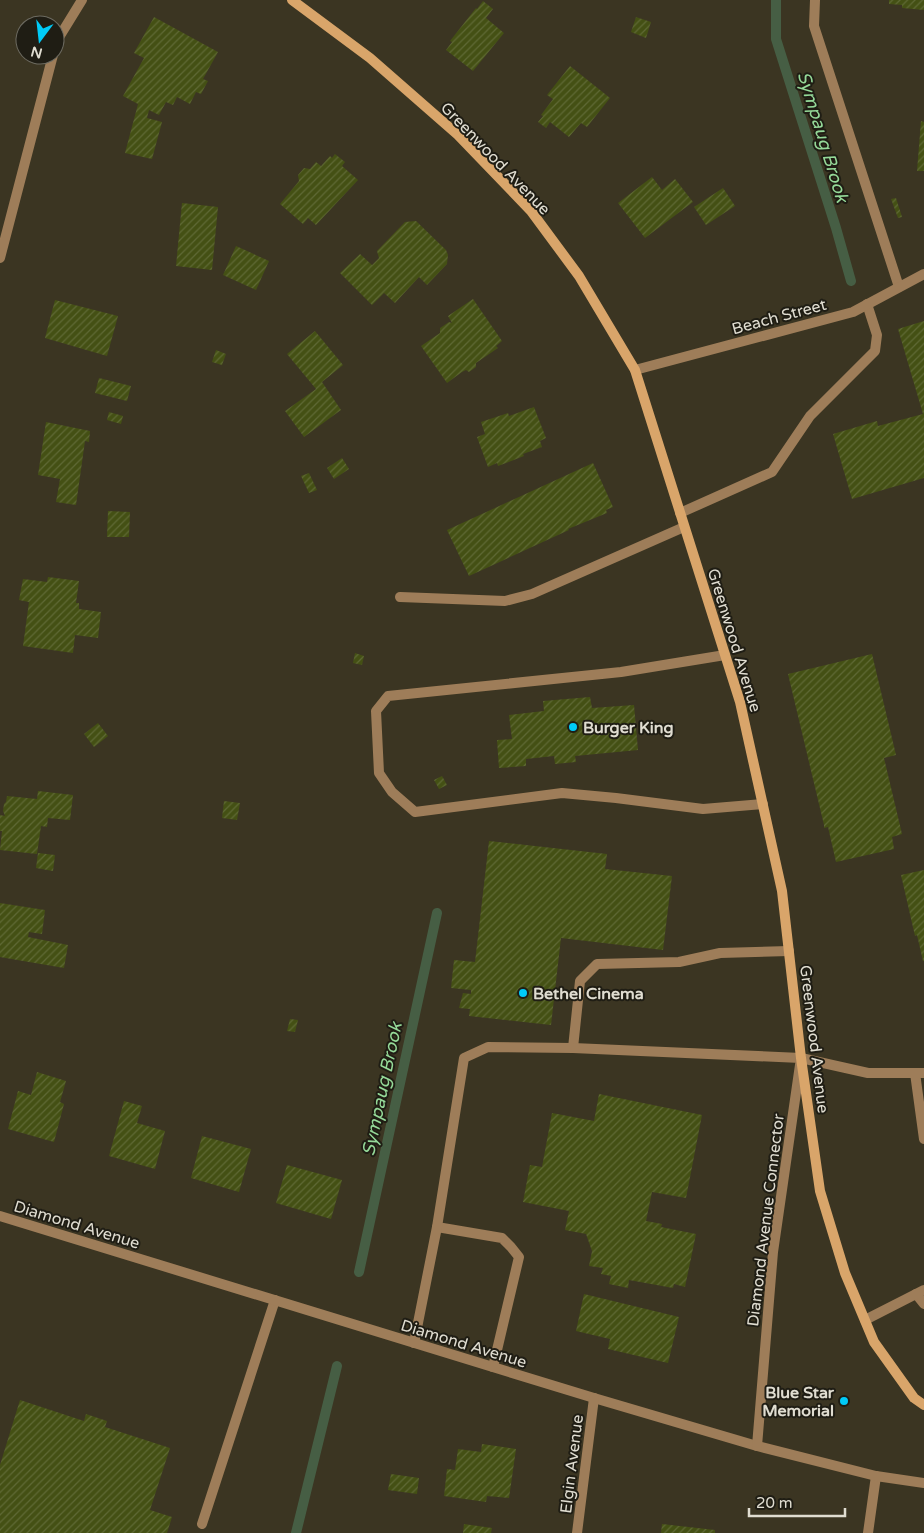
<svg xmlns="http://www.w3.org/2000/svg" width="924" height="1533" viewBox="0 0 924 1533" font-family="'Varela Round',sans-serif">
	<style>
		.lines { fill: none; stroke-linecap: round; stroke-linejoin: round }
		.stream { stroke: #465e44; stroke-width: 10 }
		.building { fill: url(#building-hatch) }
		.service { stroke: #9e7d59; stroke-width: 10 }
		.minor { stroke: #9e7d59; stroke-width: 10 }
		.tertiary { stroke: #9e7d59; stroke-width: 10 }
		.secondary { stroke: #d9a56a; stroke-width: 10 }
		.poi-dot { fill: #00cbf8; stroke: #1f1d14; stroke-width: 2 }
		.labels { text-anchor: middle; stroke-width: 4; stroke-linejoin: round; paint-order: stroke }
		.street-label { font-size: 16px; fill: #e0ddd1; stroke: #1f1d14 }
		.poi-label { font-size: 16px; font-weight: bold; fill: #e0ddd1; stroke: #1f1d14; text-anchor: start }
		.water-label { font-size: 18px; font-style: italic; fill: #95d998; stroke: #1f1d14 }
	</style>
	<defs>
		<pattern id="building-hatch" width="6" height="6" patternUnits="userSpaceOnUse" patternTransform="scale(1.25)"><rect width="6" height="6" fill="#445014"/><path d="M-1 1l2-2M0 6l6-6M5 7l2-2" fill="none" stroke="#5f6935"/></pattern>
	</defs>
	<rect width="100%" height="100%" fill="#3b3522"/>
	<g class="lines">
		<g class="stream">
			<polyline points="776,0 776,39 836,228 851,281"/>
			<polyline points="359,1272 437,913"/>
			<polyline points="296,1533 337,1366"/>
		</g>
	</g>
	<g class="building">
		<polygon points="889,0 924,0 924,10 902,8 902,5 889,4"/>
		<polygon points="483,1 493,9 486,18 504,33 473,71 446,50 452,42 450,41 476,8 477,9"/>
		<polygon points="154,17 218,52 203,79 208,81 201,94 196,92 190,104 177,97 173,105 166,102 159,115 149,110 147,118 162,122 152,159 125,153 138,104 123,96 144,58 134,53"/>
		<polygon points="636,17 651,22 646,38 631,32"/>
		<polygon points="570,66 610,98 587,127 581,123 569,137 550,122 546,128 538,122 543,116 541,115 553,99 547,95"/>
		<polygon points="921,121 924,122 924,171 917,171"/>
		<polygon points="335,154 345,162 342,166 358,180 316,225 308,218 303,224 280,204 299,181 298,175 304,168 310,169 316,162 321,166 330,156 332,158"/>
		<polygon points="652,177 662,190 675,179 693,202 645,238 618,203"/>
		<polygon points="723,188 735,206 706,225 694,207"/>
		<polygon points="896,198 902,217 898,218 891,199"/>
		<polygon points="182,203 218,207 212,270 176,266"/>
		<polygon points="416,221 446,250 448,255 447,264 427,285 419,277 395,303 384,293 372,305 340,273 360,254 372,265 379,258 377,251 405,222"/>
		<polygon points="236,246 269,261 256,290 223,275"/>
		<polygon points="473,299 502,341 496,346 498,348 476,363 476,367 469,372 466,370 462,372 447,383 421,346 440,333 440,328 449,322 452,323 448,316"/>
		<polygon points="55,300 118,316 107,356 45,338"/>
		<polygon points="924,321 924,478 852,499 833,434 877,421 878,426 923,414 898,329"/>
		<polygon points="315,331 343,365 322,382 341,410 304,437 285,411 316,389 287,354"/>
		<polygon points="216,350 226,354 222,365 212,362"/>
		<polygon points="99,378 131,386 127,401 95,393"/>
		<polygon points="534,407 546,438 540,441 542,447 523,454 524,456 498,466 497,463 488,467 477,437 485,434 481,422 508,413 509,416"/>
		<polygon points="109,412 123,416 121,424 107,420"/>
		<polygon points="46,422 90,431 89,442 85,441 76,505 56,502 60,479 38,475"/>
		<polygon points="342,458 349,469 334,479 327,468"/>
		<polygon points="593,463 613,507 606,510 607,513 568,529 569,530 469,576 447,530"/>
		<polygon points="309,473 317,490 309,493 301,476"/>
		<polygon points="108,511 130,512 129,537 107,537"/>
		<polygon points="48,577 79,581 76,603 79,603 79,609 101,612 98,638 75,635 73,653 23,646 29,602 19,600 23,579 47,582"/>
		<polygon points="355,653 364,656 362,665 353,663"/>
		<polygon points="872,654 896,755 884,758 902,834 892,837 894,849 836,862 828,827 824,828 824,825 788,674"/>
		<polygon points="590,697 592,708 634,705 638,750 575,756 576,762 555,764 554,756 526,759 526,766 499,768 497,740 512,739 509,715 544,711 543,701"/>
		<polygon points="98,723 108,736 94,747 84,734"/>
		<polygon points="442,776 447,785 439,789 434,780"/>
		<polygon points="38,791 73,795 70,820 48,818 47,827 41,826 37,854 0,850 2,831 0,831 0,815 5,816 3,811 4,804 6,802 7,796 37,799"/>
		<polygon points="224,801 240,803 237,820 222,818"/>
		<polygon points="489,841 607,854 605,869 672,876 663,950 561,938 551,1025 469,1016 470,1009 459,1008 463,993 471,994 471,990 451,988 454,960 475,962"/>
		<polygon points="38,853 55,855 53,871 36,868"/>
		<polygon points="924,870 924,961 923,961 917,935 915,936 901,875"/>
		<polygon points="0,903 45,910 42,934 29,932 28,937 68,945 64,968 0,957"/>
		<polygon points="290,1019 298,1020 295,1032 287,1031"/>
		<polygon points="37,1072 66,1081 60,1102 64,1104 54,1142 8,1129 18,1091 31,1095"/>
		<polygon points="599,1094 702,1115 686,1198 652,1192 646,1221 662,1224 661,1227 696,1234 685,1287 674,1284 673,1288 629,1280 628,1288 609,1284 611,1276 601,1274 603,1268 589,1266 592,1251 586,1234 565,1230 569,1211 523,1202 530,1165 542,1167 552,1113 594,1121"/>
		<polygon points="124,1101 142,1106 137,1123 165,1131 155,1169 109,1156"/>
		<polygon points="202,1136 251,1149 239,1192 191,1178"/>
		<polygon points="287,1165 342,1180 331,1219 276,1203"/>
		<polygon points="584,1294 679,1317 668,1363 608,1349 610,1339 576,1331"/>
		<polygon points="20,1400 84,1421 86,1414 107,1421 105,1427 170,1448 150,1510 172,1517 167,1533 0,1533 0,1465"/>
		<polygon points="482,1444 516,1449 509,1498 487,1496 486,1502 444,1496 447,1469 455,1470 458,1449 481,1452"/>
		<polygon points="391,1474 419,1478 417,1494 388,1490"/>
		<polygon points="464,1524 492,1528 491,1533 463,1533"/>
		<polygon points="662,1524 715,1530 715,1533 661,1533"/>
	</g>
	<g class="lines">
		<g class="service">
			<polyline points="815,0 814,26 899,287"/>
			<polyline points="680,513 772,472 810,416 875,351 877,335 867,304"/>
			<polyline points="400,597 505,601 532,594 684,527"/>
			<polyline points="725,655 621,672 388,696 376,711 379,773 392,792 415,812 562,793 616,798 703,809 763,804"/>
			<polyline points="573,1048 580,981 597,964 679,962 720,953 789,951"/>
			<polyline points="915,1073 924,1139"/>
			<polyline points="437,1227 502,1238 511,1247 519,1257 493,1367"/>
			<polyline points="916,1294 924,1304"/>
			<polyline points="865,1320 924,1290"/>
			<polyline points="414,1343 437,1227 464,1058 488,1047 573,1048 801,1058"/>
			<polyline points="202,1524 275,1300"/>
			<polyline points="868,1533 876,1476"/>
		</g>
		<g class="minor">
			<polyline points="55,49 58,39 82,0"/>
			<polyline points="0,258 53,55"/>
			<polyline points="0,1216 594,1398 757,1446 876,1476 924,1483"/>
			<polyline points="757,1446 773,1252 801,1058 868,1073 924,1073"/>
			<polyline points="577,1533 594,1398"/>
		</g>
		<polyline class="tertiary" points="635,370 853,312 924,274"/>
		<polyline class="secondary" points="292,0 370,58 458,135 531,211 579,276 635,370 740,702 782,891 801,1058 820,1191 845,1273 874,1342 914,1398 924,1405"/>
	</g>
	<g class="poi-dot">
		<circle cx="573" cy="727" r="5"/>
		<circle cx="523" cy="993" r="5"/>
		<circle cx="844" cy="1401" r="5"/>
	</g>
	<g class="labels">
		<g class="street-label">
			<text transform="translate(496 158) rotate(46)" y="6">Greenwood Avenue</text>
			<text transform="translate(779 316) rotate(-15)" y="6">Beach Street</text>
			<text transform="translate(735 640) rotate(73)" y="6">Greenwood Avenue</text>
			<text transform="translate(815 1039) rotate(83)" y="6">Greenwood Avenue</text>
			<text transform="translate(765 1220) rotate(-83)" y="6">Diamond Avenue Connector</text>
			<text transform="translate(77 1224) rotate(17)" y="6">Diamond Avenue</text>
			<text transform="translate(464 1343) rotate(17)" y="6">Diamond Avenue</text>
			<text transform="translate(571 1464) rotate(-83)" y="6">Elgin Avenue</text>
		</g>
		<g class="poi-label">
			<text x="583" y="733">Burger King</text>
			<text x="533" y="999">Bethel Cinema</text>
			<text x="834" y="1398" text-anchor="end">Blue Star<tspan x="834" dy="18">Memorial</tspan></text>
		</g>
		<g class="water-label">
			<text transform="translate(823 137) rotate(73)" y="6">Sympaug Brook</text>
			<text transform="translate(382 1089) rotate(-78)" y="6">Sympaug Brook</text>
		</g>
	</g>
	<g transform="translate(40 40) rotate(195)"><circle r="24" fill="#1f1d14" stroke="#6c6a60"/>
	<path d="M0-4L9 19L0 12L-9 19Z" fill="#00cbf8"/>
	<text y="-8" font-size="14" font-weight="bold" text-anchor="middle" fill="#e0ddd1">N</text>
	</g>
	<path d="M749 1508v8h96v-8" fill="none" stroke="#e0ddd1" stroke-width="2.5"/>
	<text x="756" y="1508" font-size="15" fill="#e0ddd1" stroke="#1f1d14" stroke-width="4" paint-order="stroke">20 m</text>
</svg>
